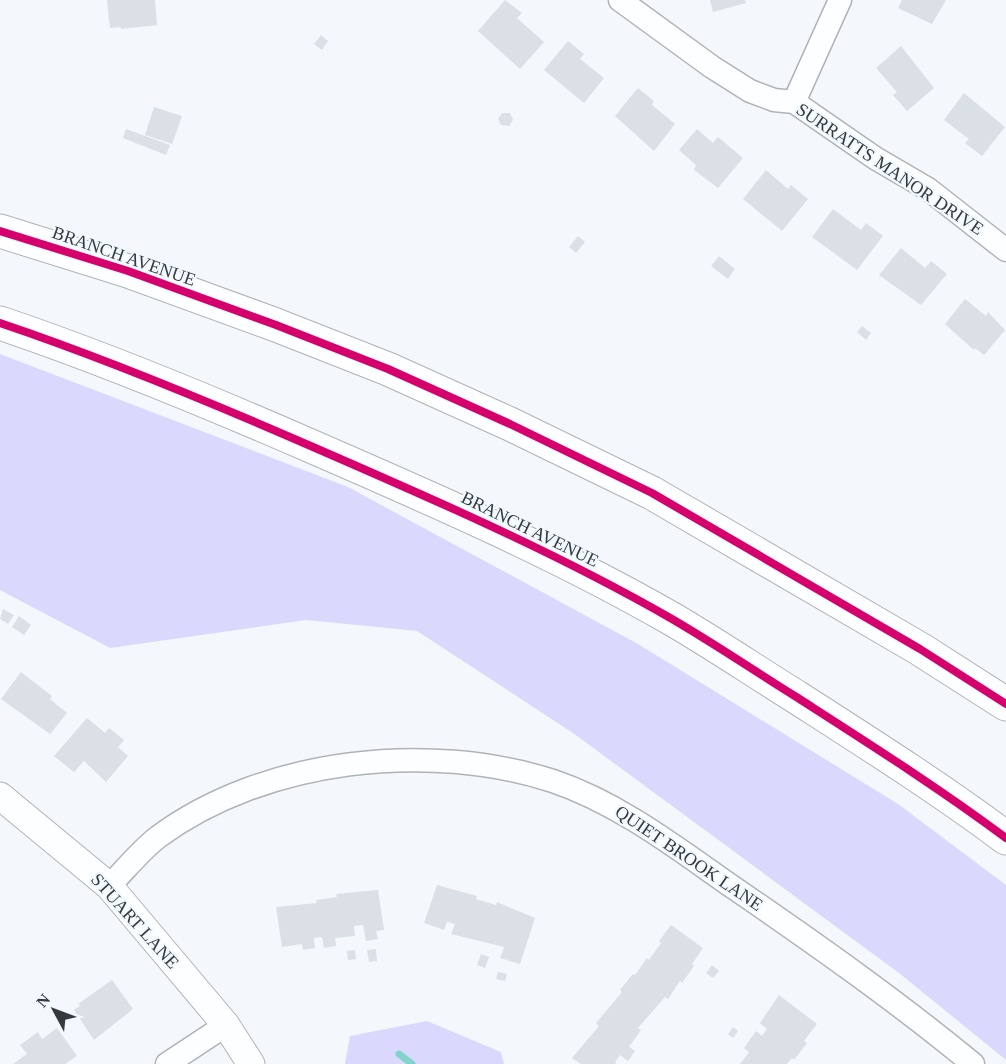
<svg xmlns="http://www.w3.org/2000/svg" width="1006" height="1064" viewBox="0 0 1006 1064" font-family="Georgia,serif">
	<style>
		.forest { fill: #dad9fd }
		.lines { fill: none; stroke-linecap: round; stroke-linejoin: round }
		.stream { stroke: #82d4cb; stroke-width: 7 }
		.building { fill: #dae0e6 }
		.minor-casing { stroke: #b0b3b6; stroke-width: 25 }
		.tertiary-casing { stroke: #b0b3b6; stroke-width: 29 }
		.motorway-casing { stroke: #b0b3b6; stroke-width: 35 }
		.minor { stroke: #fdfeff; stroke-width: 22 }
		.tertiary { stroke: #fdfeff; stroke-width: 27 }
		.motorway { stroke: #fdfeff; stroke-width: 33 }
		.cycleway-casing { stroke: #f1f9ff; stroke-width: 11 }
		.cycleway { stroke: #d6006c; stroke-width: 8 }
		.labels { text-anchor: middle; stroke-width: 4.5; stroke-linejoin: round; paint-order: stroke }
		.street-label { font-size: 18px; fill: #373a3d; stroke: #f1f9ff }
	</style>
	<rect width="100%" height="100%" fill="#f4f8fc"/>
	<g class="forest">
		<polygon points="0,354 348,487 638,644 898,804 1006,885 1006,1060 899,973 573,733 417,631 306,620 110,648 0,590"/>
		<polygon points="427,1021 501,1052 504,1064 345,1064 350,1036"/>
	</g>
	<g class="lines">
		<polyline class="stream" points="399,1054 412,1064"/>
	</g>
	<g class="building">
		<polygon points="107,0 155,0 157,25 121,29 121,27 110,28"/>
		<polygon points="505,0 522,13 517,18 544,42 520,69 478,31"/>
		<polygon points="710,0 745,0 746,3 713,12"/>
		<polygon points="902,0 946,0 932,24 898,8"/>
		<polygon points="321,35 328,41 322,50 314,44"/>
		<polygon points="568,41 584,54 580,59 604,78 584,103 544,70"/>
		<polygon points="901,46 934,88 907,111 893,95 897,92 876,68"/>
		<polygon points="638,88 654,101 652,105 675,124 654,151 615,116"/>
		<polygon points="964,93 1005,127 982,156 965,143 969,139 944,120"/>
		<polygon points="154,107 182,116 172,144 145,135"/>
		<polygon points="502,113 510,113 513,120 509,126 501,125 498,119"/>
		<polygon points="126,129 170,145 166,155 123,138"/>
		<polygon points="697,129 713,143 718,137 743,158 718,188 694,170 696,165 679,150"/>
		<polygon points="766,170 788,189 791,185 808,199 782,231 743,199"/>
		<polygon points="833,209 861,230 866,223 883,236 857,270 812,237"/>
		<polygon points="578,236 585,242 576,253 569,247"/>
		<polygon points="901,248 925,268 931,261 947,274 921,305 879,275"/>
		<polygon points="719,256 735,269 728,279 711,266"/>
		<polygon points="965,299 986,316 988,312 1005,330 984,355 975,348 974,350 945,324"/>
		<polygon points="862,326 871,333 866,340 857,332"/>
		<polygon points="3,609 14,615 8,624 0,619"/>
		<polygon points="19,616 31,625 24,635 12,627"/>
		<polygon points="21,672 52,696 50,699 67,713 50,734 1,699"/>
		<polygon points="87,718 105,733 109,728 124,740 118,747 128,756 106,782 84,761 74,772 54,756"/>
		<polygon points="437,885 477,896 476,899 496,905 497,902 535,918 520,964 500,958 504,947 451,934 455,924 447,922 444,930 424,923"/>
		<polygon points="378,890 384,930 376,931 378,939 366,941 363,925 354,926 355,936 335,938 336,946 324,948 322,937 314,938 315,948 303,950 302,944 282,947 276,907 317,903 316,900 337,897 336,894"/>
		<polygon points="671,925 703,948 692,964 694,966 682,983 680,981 668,999 665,997 638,1028 641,1030 629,1047 635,1051 628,1061 620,1055 615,1062 617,1064 581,1064 572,1058 599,1026 596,1023 622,992 620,990 633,974 635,975 647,958 649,960 661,943 659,941"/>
		<polygon points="376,949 377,961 369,962 367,950"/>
		<polygon points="355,950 356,959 348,960 347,951"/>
		<polygon points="481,954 489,957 485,968 477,965"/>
		<polygon points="712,965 719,971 713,978 706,973"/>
		<polygon points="498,972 507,974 505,981 496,979"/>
		<polygon points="112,980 133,1009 94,1040 74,1010 80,1006 78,1004"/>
		<polygon points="779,995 817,1024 804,1041 807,1043 794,1060 792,1058 787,1064 740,1064 749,1052 744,1048 756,1031 762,1036 767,1029 760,1023"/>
		<polygon points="733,1027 738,1031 733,1038 728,1034"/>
		<polygon points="57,1028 77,1056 65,1064 13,1064 27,1054 20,1045 38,1032 42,1039"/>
	</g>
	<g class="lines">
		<g class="minor-casing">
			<g id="minor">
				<polyline points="620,0 712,67 750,91 774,100 794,102 875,158 928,189 1006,250"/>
				<polyline points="794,102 840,0"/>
				<path d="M109,886C125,870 140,851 158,837C265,758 429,741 553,781C621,804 679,850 737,890C817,945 898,1002 973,1064"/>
				<polyline points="167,1064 226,1025"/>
			</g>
		</g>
		<g class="tertiary-casing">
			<polyline id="tertiary" points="0,796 109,886 226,1025 251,1064"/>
		</g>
		<g class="motorway-casing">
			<g id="motorway">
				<polyline points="0,231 128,271 276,325 388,369 510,424 652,493 920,649 1006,704"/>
				<path d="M0,323C107,359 210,402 313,447C435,500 557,553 672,619C715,644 756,672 798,698C868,743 939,788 1006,838"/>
			</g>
		</g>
		<use href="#minor" class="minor"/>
		<use href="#tertiary" class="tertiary"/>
		<use href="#motorway" class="motorway"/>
		<g class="cycleway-casing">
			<g id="cycleway">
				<polyline points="0,231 128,271 276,325 388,369 510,424 652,493 920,649 1006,704"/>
				<path d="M0,323C107,359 210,402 313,447C435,500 557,553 672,619C715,644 756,672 798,698C868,743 939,788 1006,838"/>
			</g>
		</g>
		<use href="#cycleway" class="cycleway"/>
	</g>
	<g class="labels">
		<g class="street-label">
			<text transform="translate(890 169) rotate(34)" y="6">SURRATTS MANOR DRIVE</text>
			<text transform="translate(124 256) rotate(19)" y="6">BRANCH AVENUE</text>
			<text transform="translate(530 529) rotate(26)" y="6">BRANCH AVENUE</text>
			<text transform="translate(689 858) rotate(34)" y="6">QUIET BROOK LANE</text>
			<text transform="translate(135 921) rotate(48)" y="6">STUART LANE</text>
		</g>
	</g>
	<g transform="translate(54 1010) rotate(311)" stroke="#f1f9ff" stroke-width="4.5" paint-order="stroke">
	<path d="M0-4.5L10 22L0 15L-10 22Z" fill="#373a3d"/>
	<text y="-9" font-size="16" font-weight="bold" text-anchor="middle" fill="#373a3d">N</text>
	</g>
</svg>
